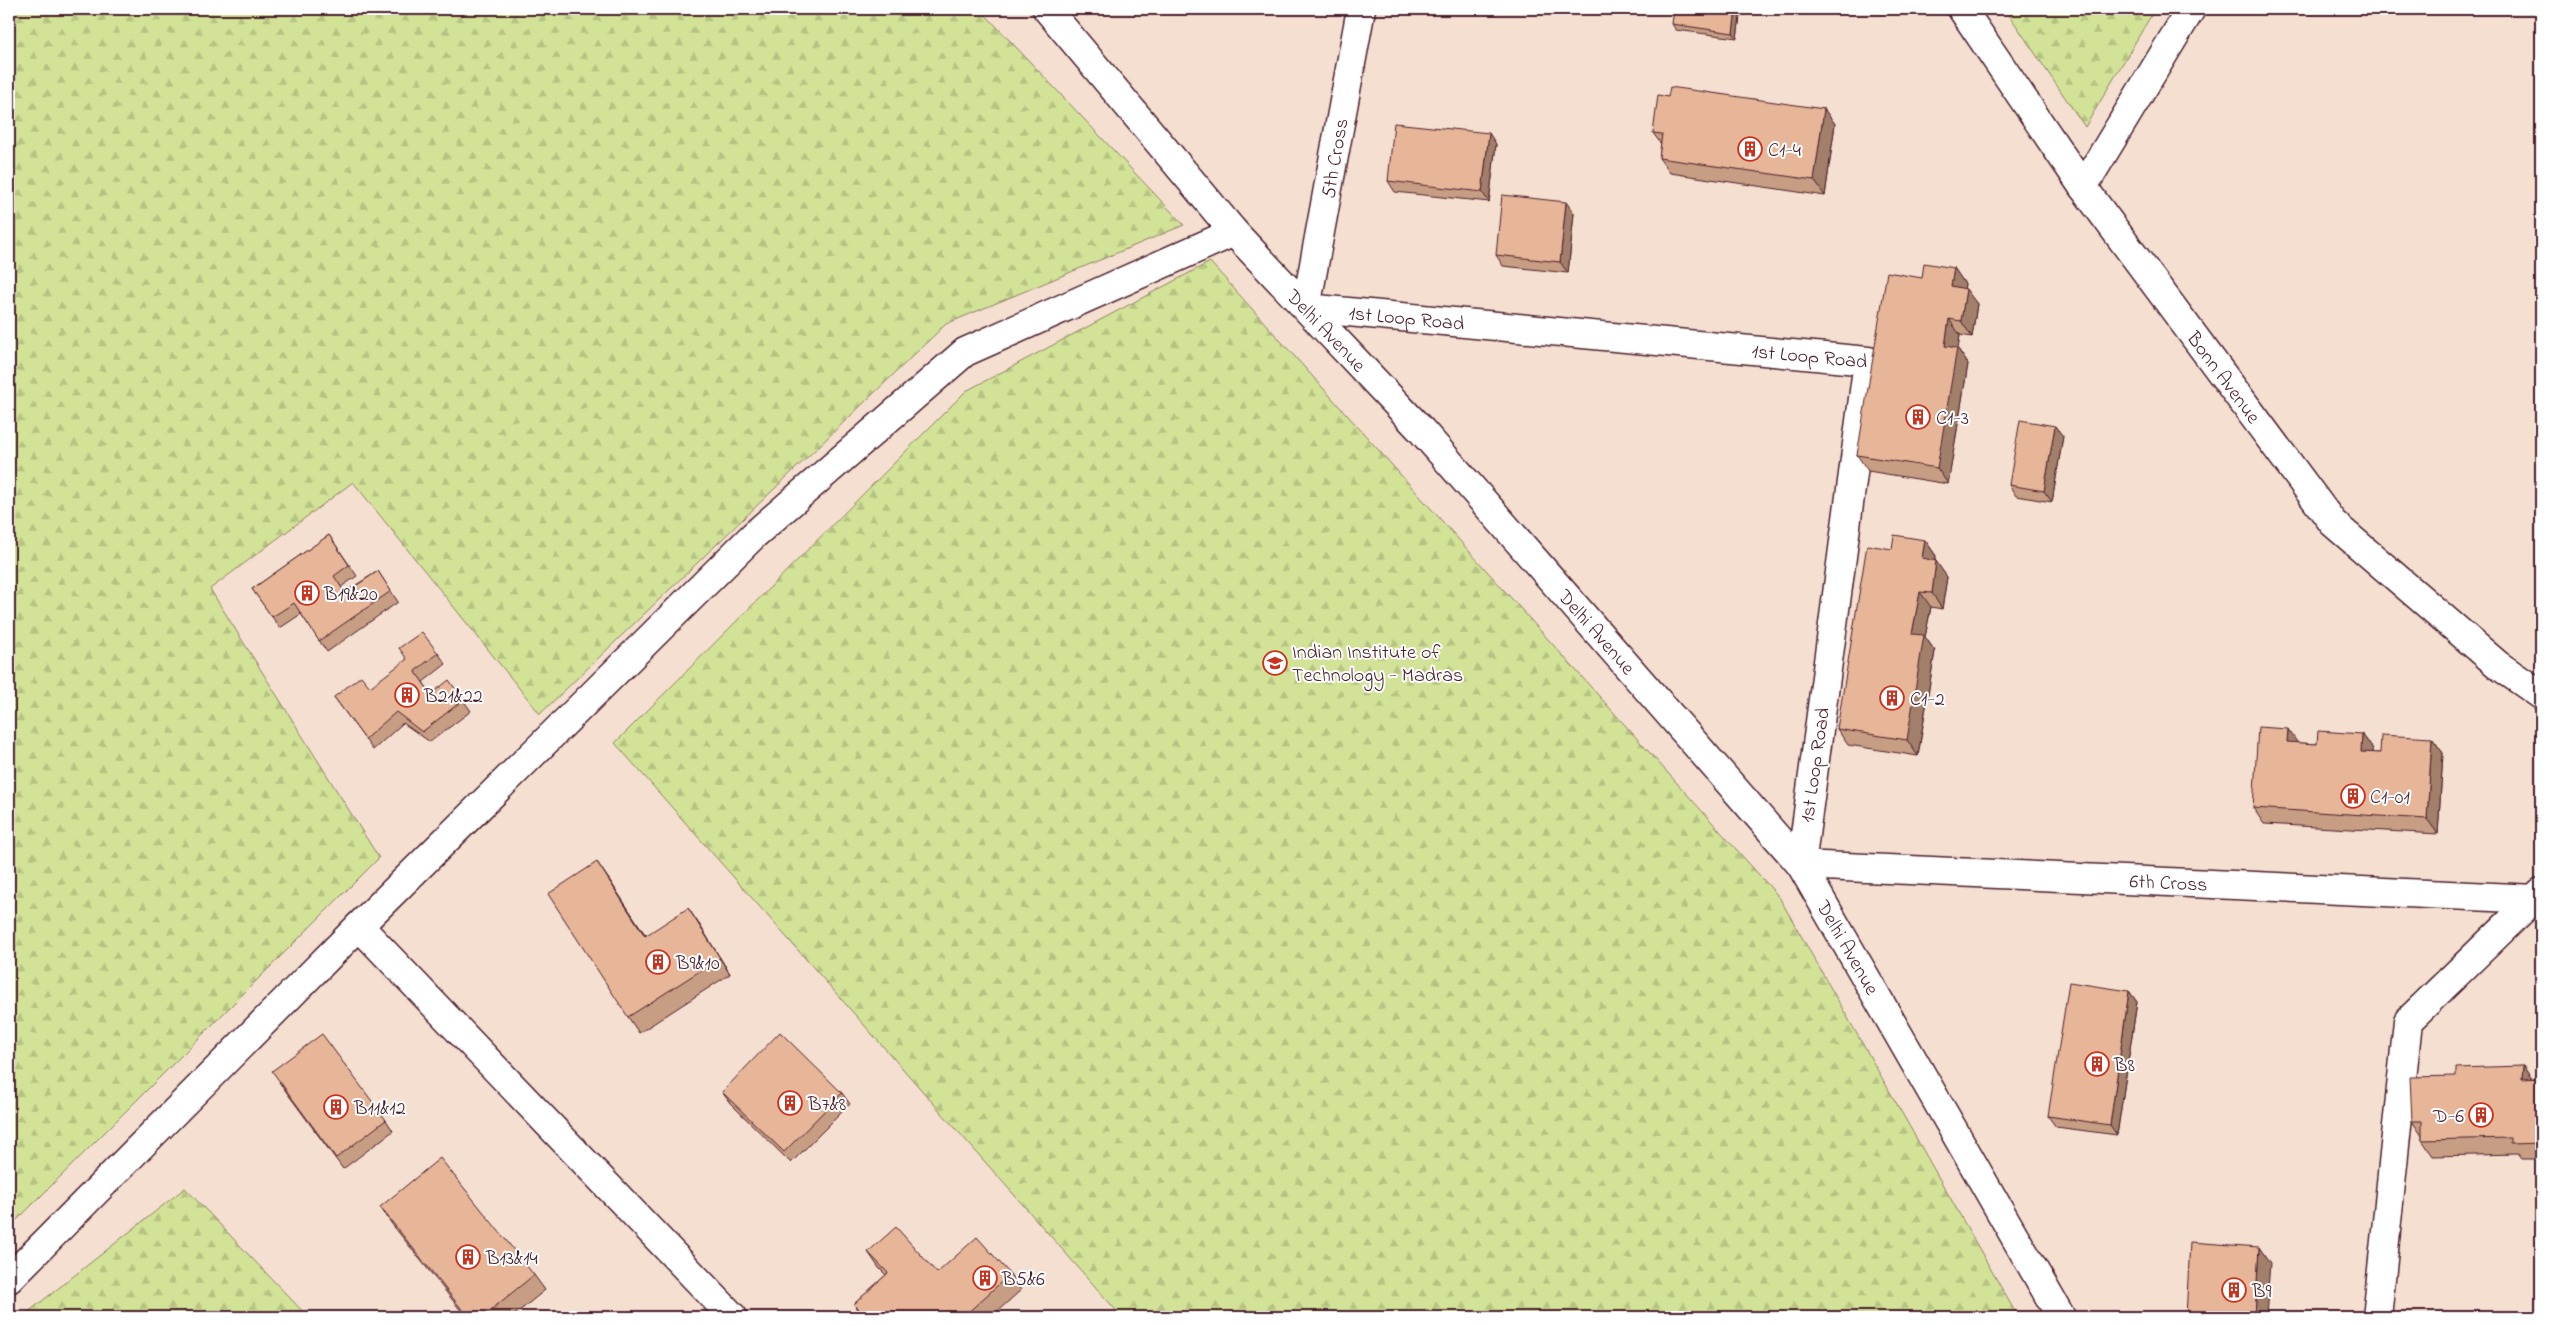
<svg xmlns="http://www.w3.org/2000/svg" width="2550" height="1326" viewBox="0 0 2550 1326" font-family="'Indie Flower',sans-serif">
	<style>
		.built { fill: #f4dfd1 }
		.forest { fill: url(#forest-firs); stroke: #8e8161 }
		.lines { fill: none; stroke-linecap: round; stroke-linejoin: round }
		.minor-casing { stroke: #4a1f2b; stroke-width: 31 }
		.minor { stroke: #fff; stroke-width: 28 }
		.wall { fill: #c79d83; stroke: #4a1f2b }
		.shaded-wall { fill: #a27f6a; stroke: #4a1f2b }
		.building { fill: #e7b698; stroke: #4a1f2b }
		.labels { text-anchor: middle; stroke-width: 4; stroke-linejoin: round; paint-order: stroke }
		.poi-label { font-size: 20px; fill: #4a1f2b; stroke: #fff; text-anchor: start }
		.street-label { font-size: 20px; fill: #4a1f2b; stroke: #fff }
	</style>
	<defs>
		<pattern id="forest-firs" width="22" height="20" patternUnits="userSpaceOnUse" patternTransform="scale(1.25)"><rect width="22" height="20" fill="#d2e397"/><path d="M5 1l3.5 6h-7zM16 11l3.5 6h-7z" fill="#b6c282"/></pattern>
	</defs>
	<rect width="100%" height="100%" fill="#faf0ea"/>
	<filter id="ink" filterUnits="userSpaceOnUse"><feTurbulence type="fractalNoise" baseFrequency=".02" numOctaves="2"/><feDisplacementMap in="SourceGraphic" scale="10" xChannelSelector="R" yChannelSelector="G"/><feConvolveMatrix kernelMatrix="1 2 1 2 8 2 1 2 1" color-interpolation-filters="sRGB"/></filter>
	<g filter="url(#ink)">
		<rect class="built" x="9" y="9" width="2532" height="1308"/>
		<g class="forest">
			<polygon points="9,9 980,9 1184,225 946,324 540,714 353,482 210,589 379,858 9,1228"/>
			<polygon points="2005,9 2155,9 2085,127"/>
			<polygon points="1210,262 1779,897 2018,1317 1122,1317 615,743 966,391"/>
			<polygon points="185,1188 308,1317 22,1317"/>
		</g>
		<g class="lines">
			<g class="minor-casing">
				<g id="minor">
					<path id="s1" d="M1047,9L1234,232L1422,431L1801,865L2061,1317"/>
					<path id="s2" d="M1361,9L1306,308L1868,361L1801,865L2536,899"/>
					<path id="s3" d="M1962,9L2083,187L2333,523L2498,665L2541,695"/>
					<polyline points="2083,187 2191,9"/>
					<polyline points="359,926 733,1317"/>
					<polyline points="9,1279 359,926 754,535 965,352 1234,232"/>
					<polyline points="2377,1317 2408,1021 2541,892"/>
				</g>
			</g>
			<use href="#minor" class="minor"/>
		</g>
		<g class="wall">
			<polygon points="1741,9 1737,38 1676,30 1672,24"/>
			<polygon points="1668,97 1824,109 1835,124 1825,196 1670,173 1659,158 1661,144 1653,133"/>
			<polygon points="1496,144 1489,202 1395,192 1388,181"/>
			<polygon points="1574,213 1568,273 1503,266 1496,255"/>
			<polygon points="1954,268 1965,284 1964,288 1977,304 1972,337 1960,335 1958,349 1968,364 1948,484 1868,471 1857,455 1922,278"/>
			<polygon points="2063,436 2052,502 2016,496 2009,485"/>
			<polygon points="329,535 357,576 341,587 345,592 378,571 398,602 327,652 301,614 280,628 252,589"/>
			<polygon points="1925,540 1936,556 1935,561 1947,577 1942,609 1931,607 1925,637 1935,651 1918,756 1848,745 1837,729 1892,549"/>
			<polygon points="438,653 446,664 423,682 431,694 463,700 471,711 430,742 403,723 373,750 334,697 370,687"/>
			<polygon points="2362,734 2373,749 2373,753 2380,753 2432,738 2443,753 2438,834 2264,824 2253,808 2298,743 2317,744"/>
			<polygon points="608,878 645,935 699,924 730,974 639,1033 628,1017"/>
			<polygon points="2129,991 2137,1002 2117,1135 2056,1127 2048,1116"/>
			<polygon points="2523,1066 2531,1078 2541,1078 2541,1159 2522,1159 2518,1154 2433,1156 2422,1140 2422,1136 2412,1121 2456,1076"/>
			<polygon points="279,1082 386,1120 393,1131 343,1169"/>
			<polygon points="722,1092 842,1093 850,1104 791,1163 730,1103"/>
			<polygon points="380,1207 534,1275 545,1290 512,1317 466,1317 391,1223"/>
			<polygon points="868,1252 937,1273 1010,1274 1021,1290 991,1317 864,1317 854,1304 886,1275 879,1268"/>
		</g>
		<g class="shaded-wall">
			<polygon points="1736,9 1741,9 1737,38 1733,33"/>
			<polygon points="1824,109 1835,124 1825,196 1814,180"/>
			<polygon points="1489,133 1496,144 1489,202 1482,192"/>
			<polygon points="1566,202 1574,213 1568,273 1560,262"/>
			<polygon points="1954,268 1965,284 1962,302 1951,286"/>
			<polygon points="1966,289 1977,304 1972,337 1961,321"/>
			<polygon points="1949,319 1960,335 1958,349 1968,364 1948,484 1937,468 1945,346"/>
			<polygon points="2055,426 2063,436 2052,502 2044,491"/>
			<polygon points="1925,540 1936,556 1932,574 1922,558"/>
			<polygon points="1936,561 1947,577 1942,609 1932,593"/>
			<polygon points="1920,592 1931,607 1925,637 1935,651 1918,756 1907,740 1912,634"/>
			<polygon points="2288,729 2299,745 2287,742"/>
			<polygon points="2362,734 2373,749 2372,767 2361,752"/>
			<polygon points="2432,738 2443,753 2438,834 2427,819"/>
			<polygon points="597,862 608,878 656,951 645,936"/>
			<polygon points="688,908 699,924 730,974 720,958"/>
			<polygon points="2129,991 2137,1002 2117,1135 2110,1125"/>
			<polygon points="2523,1066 2534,1082 2522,1079"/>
			<polygon points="2259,1247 2270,1263 2266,1317 2255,1317"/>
		</g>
		<g class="building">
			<polygon points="1674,9 1736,9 1733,33 1672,24"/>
			<polygon points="1670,87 1824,109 1814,180 1659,158 1662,134 1653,133 1658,95 1668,97"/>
			<polygon points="1394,123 1489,133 1482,192 1388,181"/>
			<polygon points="1502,195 1566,202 1560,262 1496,255"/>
			<polygon points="1924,263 1954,268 1951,286 1966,289 1961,321 1949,319 1945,346 1957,348 1937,468 1857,455 1887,272 1922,278"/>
			<polygon points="2020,420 2055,426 2044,491 2009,485"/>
			<polygon points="329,535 349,565 334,576 345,593 378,571 391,591 319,641 294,603 272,617 252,589"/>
			<polygon points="1894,535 1925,540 1922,558 1936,561 1932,593 1920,592 1912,634 1924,635 1907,740 1837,729 1867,545 1892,549"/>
			<polygon points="422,632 438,653 415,671 431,694 449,680 463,700 422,732 396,712 365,739 334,697 361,676 370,687 407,659 399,648"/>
			<polygon points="2258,727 2288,729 2287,742 2317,744 2318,731 2362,734 2361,752 2380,753 2381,735 2432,738 2427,819 2253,808"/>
			<polygon points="597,862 645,936 688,908 720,958 628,1017 548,894"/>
			<polygon points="2069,982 2129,991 2110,1125 2048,1116"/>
			<polygon points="780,1032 842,1093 784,1152 722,1092"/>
			<polygon points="322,1034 386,1120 336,1158 272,1071"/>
			<polygon points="2523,1066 2522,1079 2541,1078 2541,1143 2511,1144 2511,1138 2422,1140 2422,1121 2412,1121 2410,1077 2456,1076 2456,1068"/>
			<polygon points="440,1158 534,1275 482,1317 468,1317 380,1207"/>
			<polygon points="896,1227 937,1273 977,1237 1010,1274 963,1317 866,1317 854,1304 888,1273 868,1252"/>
			<polygon points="2190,1242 2259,1247 2255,1317 2186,1317"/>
		</g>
	</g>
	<defs>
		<g id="building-ring" transform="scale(1.25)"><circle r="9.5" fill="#fff" stroke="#c8321e" stroke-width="1.5"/><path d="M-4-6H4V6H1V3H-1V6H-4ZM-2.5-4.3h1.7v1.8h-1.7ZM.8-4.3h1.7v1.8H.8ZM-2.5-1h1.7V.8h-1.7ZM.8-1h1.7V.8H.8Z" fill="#c8321e"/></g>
		<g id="university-ring" transform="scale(1.25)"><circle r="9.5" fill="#fff" stroke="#c8321e" stroke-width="1.5"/><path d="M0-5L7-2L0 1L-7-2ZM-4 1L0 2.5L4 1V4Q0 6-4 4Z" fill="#c8321e"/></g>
	</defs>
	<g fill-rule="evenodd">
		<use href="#building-ring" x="1750" y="149"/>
		<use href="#building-ring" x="1918" y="417"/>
		<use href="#building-ring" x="307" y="593"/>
		<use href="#university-ring" x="1275" y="663"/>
		<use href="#building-ring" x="407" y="695"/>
		<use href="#building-ring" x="1892" y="698"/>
		<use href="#building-ring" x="2353" y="796"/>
		<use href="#building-ring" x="658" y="962"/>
		<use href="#building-ring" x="2097" y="1064"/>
		<use href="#building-ring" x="790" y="1103"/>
		<use href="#building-ring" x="336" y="1107"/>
		<use href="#building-ring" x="2481" y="1115"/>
		<use href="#building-ring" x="468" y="1257"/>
		<use href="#building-ring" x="985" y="1278"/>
		<use href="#building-ring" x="2234" y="1290"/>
	</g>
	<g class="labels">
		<g class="poi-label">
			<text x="1768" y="156">C1-4</text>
			<text x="1936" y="424">C1-3</text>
			<text x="324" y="600">B19&amp;20</text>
			<text x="1292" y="658">Indian Institute of<tspan x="1292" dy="23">Technology - Madras</tspan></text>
			<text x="424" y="702">B21&amp;22</text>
			<text x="1910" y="705">C1-2</text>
			<text x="2370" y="803">C1-01</text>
			<text x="676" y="969">B9&amp;10</text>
			<text x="2114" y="1071">B8</text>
			<text x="808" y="1110">B7&amp;8</text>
			<text x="354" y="1114">B11&amp;12</text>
			<text x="2464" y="1122" text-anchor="end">D-6</text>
			<text x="486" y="1264">B13&amp;14</text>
			<text x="1002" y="1285">B5&amp;6</text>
			<text x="2252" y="1297">B9</text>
		</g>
		<g class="street-label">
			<text transform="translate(1334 158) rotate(-80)" y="7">5th Cross</text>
			<text dy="7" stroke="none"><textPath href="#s2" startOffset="405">1st Loop Road</textPath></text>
			<text dy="7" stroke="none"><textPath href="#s1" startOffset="426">Delhi Avenue</textPath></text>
			<text dy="7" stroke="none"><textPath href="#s2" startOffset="810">1st Loop Road</textPath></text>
			<text dy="7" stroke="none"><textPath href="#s3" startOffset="452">Bonn Avenue</textPath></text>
			<text dy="7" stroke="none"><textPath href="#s1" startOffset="831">Delhi Avenue</textPath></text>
			<text transform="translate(1814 765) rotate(-82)" y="7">1st Loop Road</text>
			<text dy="7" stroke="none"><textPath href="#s2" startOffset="1745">6th Cross</textPath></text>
			<text dy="7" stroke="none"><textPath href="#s1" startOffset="1236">Delhi Avenue</textPath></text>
		</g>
	</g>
	<rect width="2550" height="1326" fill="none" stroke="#fff" stroke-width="30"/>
	<rect x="15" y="15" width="2520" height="1296" fill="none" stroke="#4a1f2b" stroke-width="2" filter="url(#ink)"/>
</svg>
